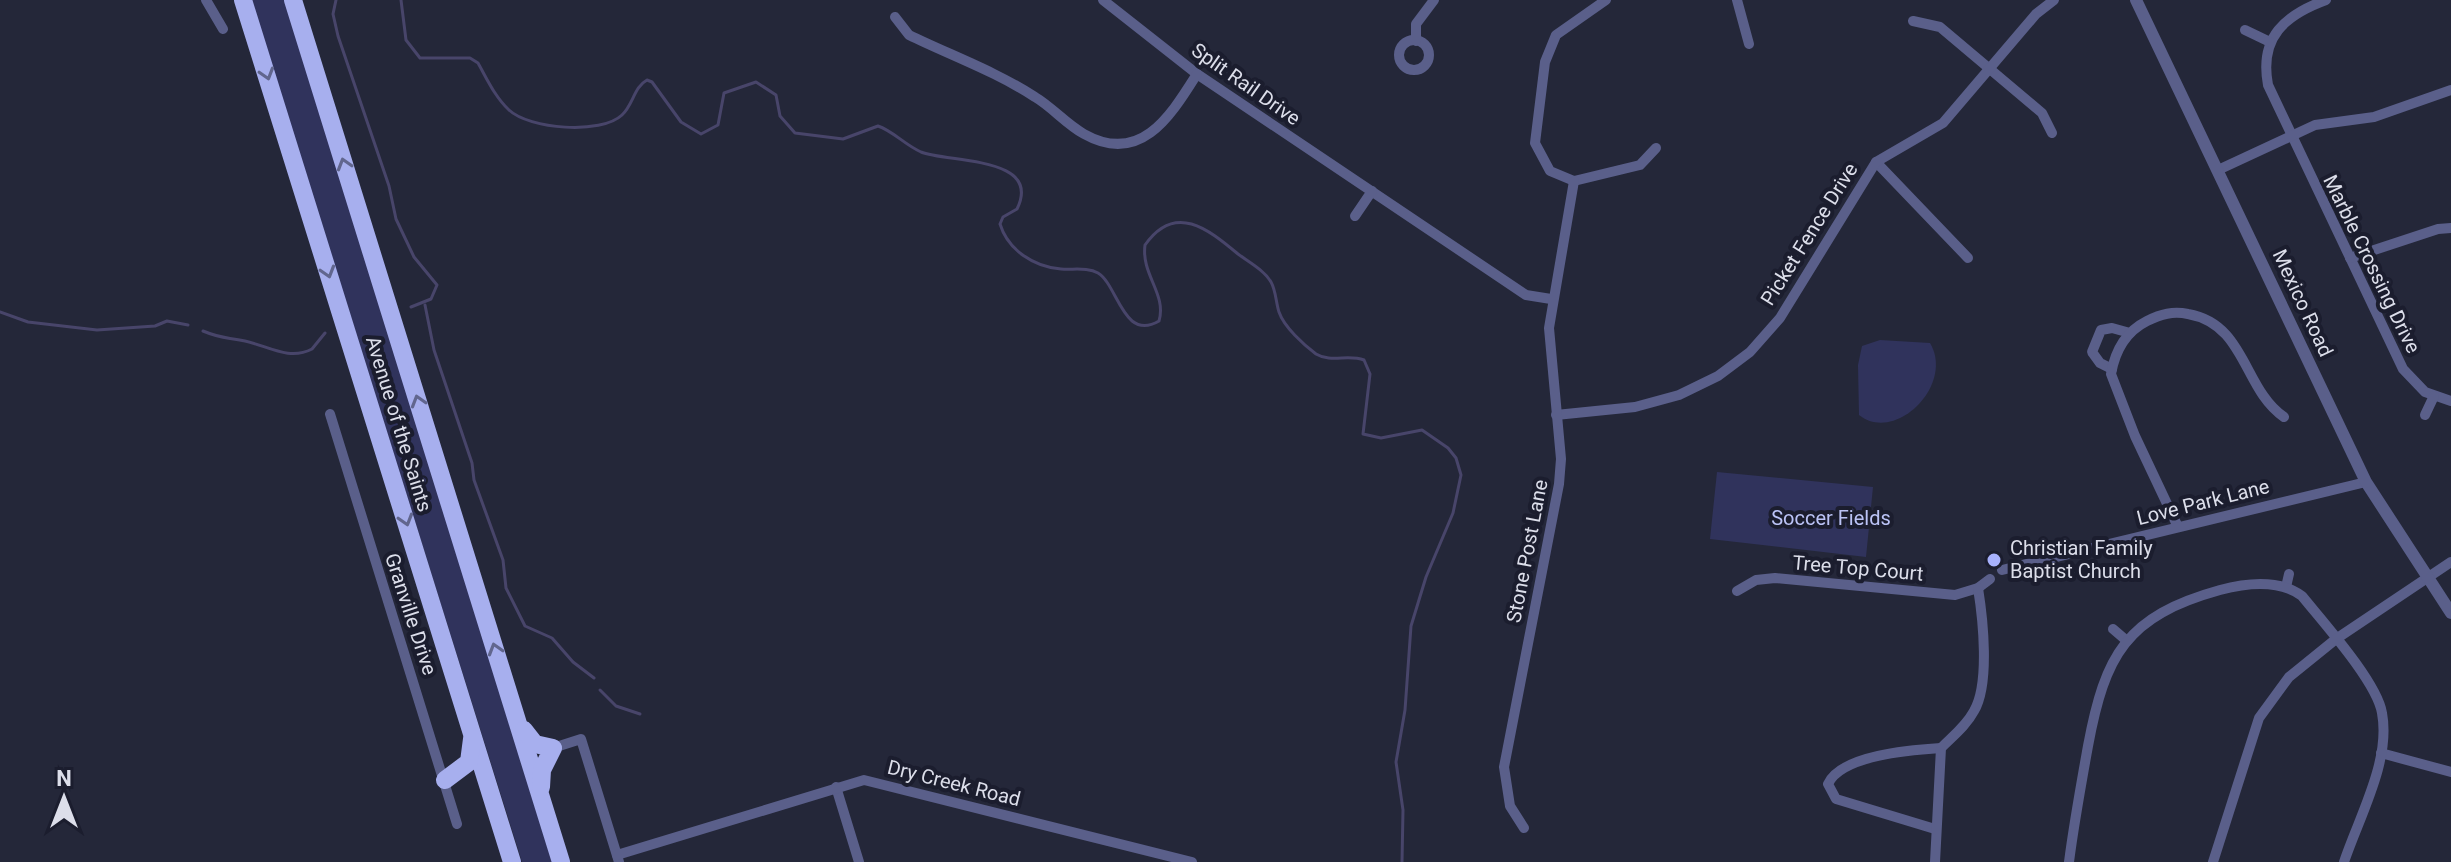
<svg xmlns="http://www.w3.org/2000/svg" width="2451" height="862" viewBox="0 0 2451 862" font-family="Roboto,sans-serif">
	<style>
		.green { fill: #30335c }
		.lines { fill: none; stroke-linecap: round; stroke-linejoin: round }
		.stream { stroke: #48456a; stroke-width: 3 }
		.minor { stroke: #5a5f8a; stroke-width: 10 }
		.tertiary { stroke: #5a5f8a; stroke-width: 12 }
		.motorway { stroke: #a7afee; stroke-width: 18 }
		.oneway { stroke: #61668e }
		.poi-dot { fill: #a7b1fc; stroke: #1b1d2e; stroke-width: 3 }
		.labels { text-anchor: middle; stroke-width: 8; stroke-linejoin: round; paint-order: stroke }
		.street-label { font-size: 20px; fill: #dcdeea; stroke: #1b1d2e }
		.park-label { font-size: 20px; fill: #bbc3f6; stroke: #1b1d2e }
		.poi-label { font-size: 20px; fill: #dcdeea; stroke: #1b1d2e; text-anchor: start }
	</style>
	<rect width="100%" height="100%" fill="#242739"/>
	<g class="green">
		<polygon points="251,0 286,0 552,862 522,862"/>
		<path d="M1880,340L1930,343C1955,385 1895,444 1859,415L1858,365L1862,346Z"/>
		<polygon points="1717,472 1873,487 1866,557 1710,539"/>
	</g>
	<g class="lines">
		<g class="stream">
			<polyline points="336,0 333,14 338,36 389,186 396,219 414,257 437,285 431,299 411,307"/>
			<path d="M401,0L406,40L420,58H470L478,63C487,79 495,97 509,110C529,129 601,135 622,115C633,105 634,87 647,80L652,82L681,122L701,134L718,125L724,93L756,82L776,95L780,116L795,133L843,139L878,126C893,131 905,145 921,152C949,163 1043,156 1017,209L1003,217L1000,224C1008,250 1034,267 1061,269C1073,270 1088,267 1098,273C1118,285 1123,342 1159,321C1167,294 1141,275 1145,245C1175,202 1208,229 1238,254C1249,262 1264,270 1271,282C1276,291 1276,303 1279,312C1284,327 1304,345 1316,354C1331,363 1348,354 1364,360L1370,374L1363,434L1381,438L1422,430L1448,448L1456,458L1461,475L1453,513L1426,577L1411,626L1405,710L1396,762L1403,810L1402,862"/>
			<polyline points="425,305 434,350 472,463 474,480 503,560 506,588 525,626 552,638 573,662 594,678"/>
			<polyline points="0,312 28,322 97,330 155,326 167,321 188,325"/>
			<path d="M203,331C222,339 226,337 245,341C268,346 289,361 312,349L325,333"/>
			<polyline points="600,690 616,706 640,714"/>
		</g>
		<g class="minor">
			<polyline points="206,0 223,29"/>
			<polyline points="1103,0 1197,74 1526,295 1551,299"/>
			<polyline points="1606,0 1556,35 1545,62 1535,143 1550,171 1574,181 1640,165 1656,148"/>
			<polyline points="1737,0 1749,44"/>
			<path d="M2326,0C2285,15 2259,37 2268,85L2403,369L2425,392L2451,401"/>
			<path d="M895,17L909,35C950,55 997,72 1035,97C1052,107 1066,124 1084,134C1141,166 1171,115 1197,74"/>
			<polyline points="1913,21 1940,27 2042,113 2052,133"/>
			<polyline points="2245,30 2270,42"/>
			<circle cx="1414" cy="55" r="15"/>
			<polyline points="1416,41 1416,24 1434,0"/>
			<polyline points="1876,162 1968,258"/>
			<polyline points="2218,170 2315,125 2374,117 2451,90"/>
			<polyline points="1355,216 1372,191"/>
			<polyline points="2350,258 2438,229 2451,228"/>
			<polyline points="2112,369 2100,363 2092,352 2101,330 2112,328 2130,333"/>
			<polyline points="330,414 457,824"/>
			<polyline points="1556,415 1635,407 1679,395 1718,376 1750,352 1780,318 1876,162 1943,123 2036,14 2054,0"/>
			<polyline points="2425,415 2434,396"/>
			<path d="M2178,527L2135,436L2111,374C2115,351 2125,332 2147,321C2161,314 2173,311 2188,314C2246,324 2243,389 2284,417"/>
			<polyline points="2002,570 2366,482"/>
			<polyline points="2286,587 2289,574"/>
			<polyline points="1737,591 1756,580 1775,578 1955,595 1978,588 1990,579"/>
			<polyline points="2113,629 2127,641"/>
			<polyline points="553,748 581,739 619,862"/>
			<polyline points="2381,753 2451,772"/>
			<polyline points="836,787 859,862"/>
			<polyline points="1524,828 1510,806 1504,767 1559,484 1561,459 1549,328 1574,181"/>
			<path d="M1935,829L1836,799L1828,784C1841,755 1911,750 1941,748"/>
			<polyline points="617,855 864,780 1192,862"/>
			<path d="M1935,862L1941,748C1953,736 1966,726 1974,711C1990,684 1983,619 1978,588"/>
			<path d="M2069,862C2074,823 2081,785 2088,746C2105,655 2126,616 2220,590C2246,583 2279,579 2302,596C2323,622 2377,682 2382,713C2391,761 2359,817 2344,862"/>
			<polyline points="2213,862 2259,718 2289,677 2336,639 2451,562"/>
		</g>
		<polyline class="tertiary" points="2136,0 2366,482 2451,613"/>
		<g class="motorway">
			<polyline points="243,0 512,862"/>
			<polyline points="293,0 561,862"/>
			<polyline points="524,730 535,744 553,748 542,770 541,787"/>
			<polyline points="445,780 469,762 472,739"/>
		</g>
	</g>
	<defs><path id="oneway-chevron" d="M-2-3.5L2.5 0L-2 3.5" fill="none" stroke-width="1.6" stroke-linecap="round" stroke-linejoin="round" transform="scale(2)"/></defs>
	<g class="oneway">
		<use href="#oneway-chevron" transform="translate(267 74) rotate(73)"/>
		<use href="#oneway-chevron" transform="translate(344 164) rotate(-107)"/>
		<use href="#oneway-chevron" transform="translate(328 272) rotate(73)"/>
		<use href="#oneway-chevron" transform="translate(418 401) rotate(-107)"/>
		<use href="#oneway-chevron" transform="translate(406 520) rotate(73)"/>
		<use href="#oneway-chevron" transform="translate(495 649) rotate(-107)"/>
	</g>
	<circle class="poi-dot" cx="1994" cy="560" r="8"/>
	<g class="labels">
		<g class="street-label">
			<text transform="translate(1246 84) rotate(35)" y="7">Split Rail Drive</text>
			<text transform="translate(1809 234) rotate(-58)" y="7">Picket Fence Drive</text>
			<text transform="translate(2372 264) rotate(64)" y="7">Marble Crossing Drive</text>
			<text transform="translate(2303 303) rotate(65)" y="7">Mexico Road</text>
			<text transform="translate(399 424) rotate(73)" y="7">Avenue of the Saints</text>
			<text transform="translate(2203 502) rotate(-14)" y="7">Love Park Lane</text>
			<text transform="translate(1527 551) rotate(-79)" y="7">Stone Post Lane</text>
			<text transform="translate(1858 568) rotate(5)" y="7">Tree Top Court</text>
			<text transform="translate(411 614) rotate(72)" y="7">Granville Drive</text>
			<text transform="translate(954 783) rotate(14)" y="7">Dry Creek Road</text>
		</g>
		<g class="park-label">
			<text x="1831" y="525">Soccer Fields</text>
		</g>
		<g class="poi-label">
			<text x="2010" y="555">Christian Family<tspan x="2010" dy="23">Baptist Church</tspan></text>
		</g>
	</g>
	<g transform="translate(64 798)" stroke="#1b1d2e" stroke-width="6" paint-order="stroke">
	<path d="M0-6L14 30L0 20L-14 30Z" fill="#dcdeea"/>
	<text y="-12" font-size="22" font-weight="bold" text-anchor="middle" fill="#dcdeea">N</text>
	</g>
</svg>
